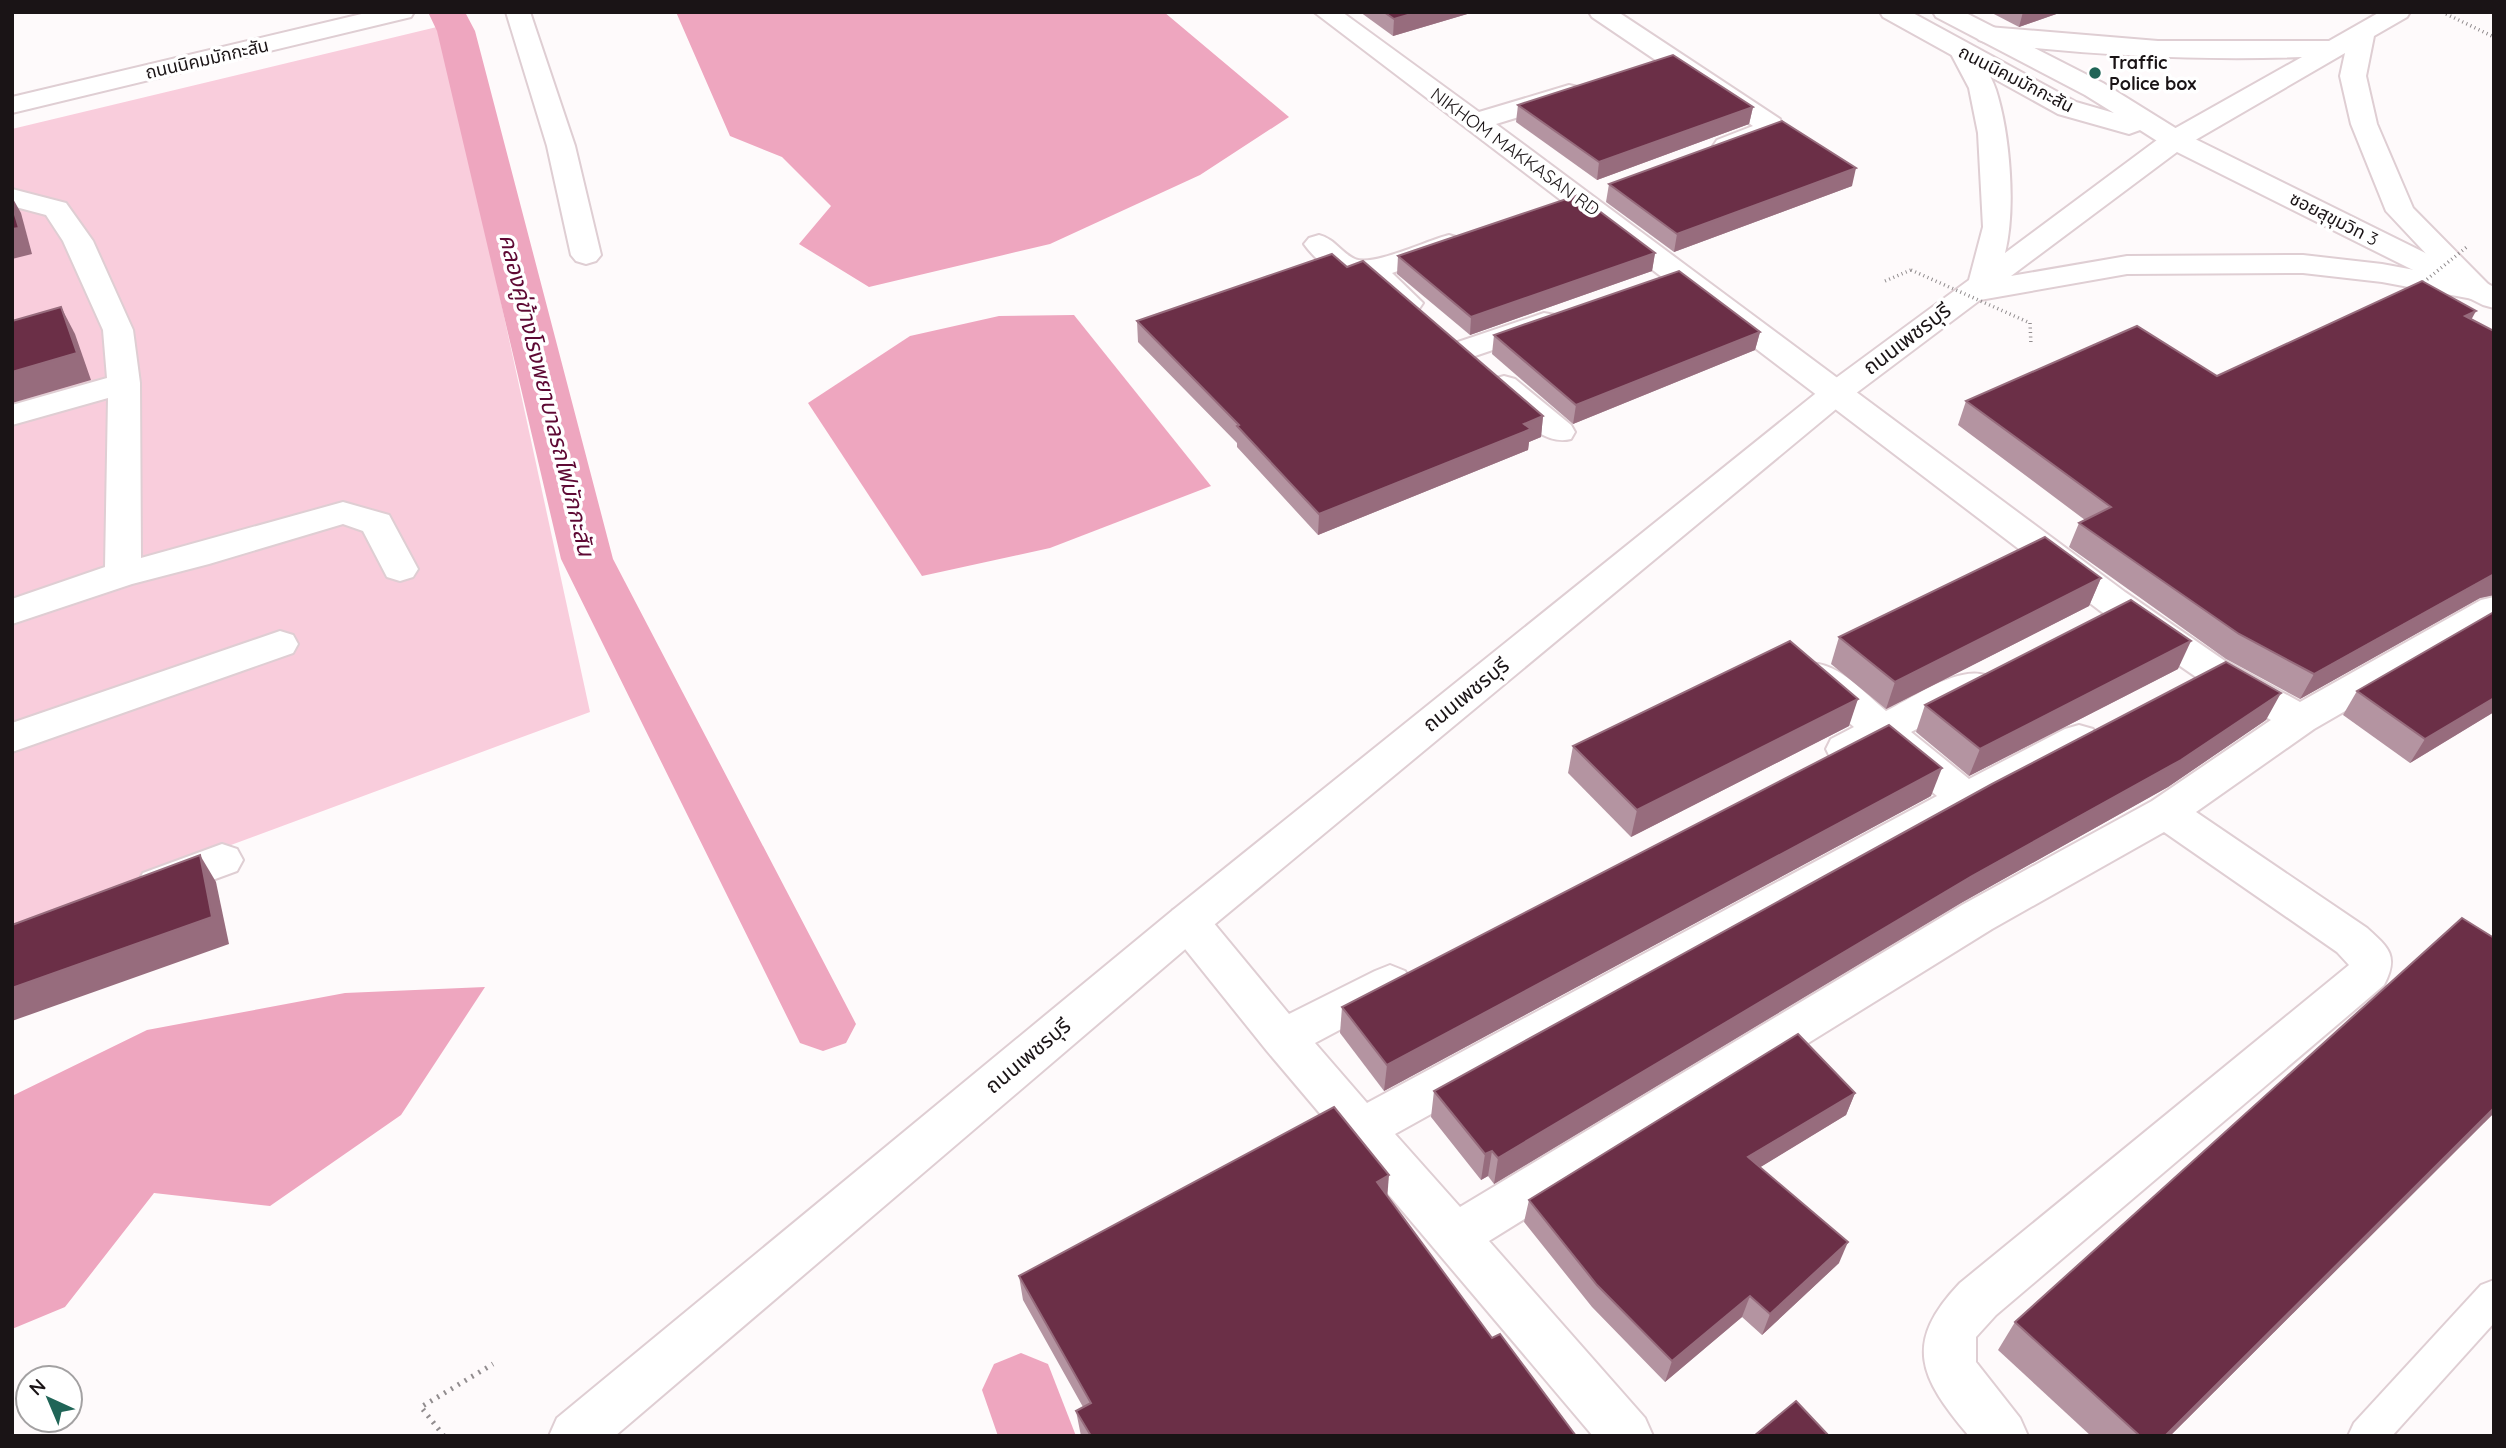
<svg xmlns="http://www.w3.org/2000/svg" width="2506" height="1448" viewBox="0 0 2506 1448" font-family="Quicksand,'Noto Sans Thai',sans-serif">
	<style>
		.green { fill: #f9cddc }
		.water { fill: #eea6bf }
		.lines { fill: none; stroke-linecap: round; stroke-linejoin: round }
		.canal { fill: #eea6bf; fill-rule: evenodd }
		.service-casing { stroke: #dfced3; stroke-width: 4 }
		.minor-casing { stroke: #dfced3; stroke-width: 4 }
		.tertiary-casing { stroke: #dfced3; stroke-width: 4 }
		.primary-casing { stroke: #dfced3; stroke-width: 4 }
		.path-far1 { stroke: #918c8e; stroke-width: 3.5; stroke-dasharray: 1 3.5; stroke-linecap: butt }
		.path { stroke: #918c8e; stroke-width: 5; stroke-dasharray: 2 6; stroke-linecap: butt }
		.service { fill: #fff; fill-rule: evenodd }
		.minor { fill: #fff; fill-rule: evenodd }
		.tertiary { fill: #fff; fill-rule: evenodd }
		.primary { fill: #fff; fill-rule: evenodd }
		.path-bridge { stroke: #918c8e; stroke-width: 3.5; stroke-dasharray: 1 3.5; stroke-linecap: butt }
		.wall { fill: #b494a1 }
		.shaded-wall { fill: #976c7d }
		.building { fill: #6b2f47; stroke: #976c7d; stroke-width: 2 }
		.poi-dot { fill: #206557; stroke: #fff; stroke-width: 2.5 }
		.labels { text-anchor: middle; stroke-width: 7; stroke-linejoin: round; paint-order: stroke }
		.far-street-label { font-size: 18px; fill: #1a1416; stroke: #fff }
		.far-poi-label { font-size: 18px; font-weight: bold; fill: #1a1416; stroke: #fff; text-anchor: start }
		.street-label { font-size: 21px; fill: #1a1416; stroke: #fff }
		.water-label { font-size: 23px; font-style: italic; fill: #5e0934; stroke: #fff }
	</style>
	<rect width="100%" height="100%" fill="#fefafb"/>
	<polygon class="green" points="441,26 590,712 12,926 12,129"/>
	<g class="water">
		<polygon points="676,12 1164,12 1289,117 1200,175 1050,244 869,287 799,244 831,206 782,157 730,136"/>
		<polygon points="1074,315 1211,486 1050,548 922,576 808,403 910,336 999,316"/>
		<polygon points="485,987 401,1115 270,1206 154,1193 65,1307 12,1329 12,1096 147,1030 345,993"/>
	</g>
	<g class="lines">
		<g class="canal">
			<polygon points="428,12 465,12 475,31 613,559 856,1024 846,1043 823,1051 800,1043 561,559 437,31"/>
			<polygon points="1021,1353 1048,1364 1076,1436 998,1436 982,1390 994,1364"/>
		</g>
		<g class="service-casing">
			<polygon id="service" points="2494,1280 2494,1323 2392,1436 2348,1436 2354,1423 2481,1285"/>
		</g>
		<g class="minor-casing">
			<g id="minor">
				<polygon points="506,12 530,12 575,146 601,255 596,261 586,264 576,261 571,255 547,146"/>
				<path d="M1314,12H1342L1479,112L1569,85L1578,87L1582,93L1578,99L1496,124L2125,592L2225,661L2300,702L2481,600L2494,597V625L2314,729L2196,812L2367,928C2389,948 2399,956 2384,985L1996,1315L1976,1337V1362L2020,1418L2028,1436H1969C1919,1377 1903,1343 1960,1283L2349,965L2337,952L2164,832L1992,929L1489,1241L1645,1418L1653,1436H1593L1267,1051L1173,934L1167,922L1173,910L1188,905L1203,910L1289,1014L1375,971L1390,965L1405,971L1412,983L1405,995L1315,1043L1367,1103L1937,796L1880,748L1845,763L1831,759L1826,749L1831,739L1854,727L1802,683L1796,674L1802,665C1833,656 1863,692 1886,711C1912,698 1957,666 1985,675L1991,684L1985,693L1911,732L1969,779L2065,729L2079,725L2093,729L2098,739L2093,749L1980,809L1395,1134L1460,1207L1962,905L2152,801L2271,720L2199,679L2099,610Z"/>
				<path d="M1589,12H1618L1780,119L1783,129L1779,135C1760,142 1737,157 1717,152L1713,146L1717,140L1753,126L1592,17Z"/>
				<polygon points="12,189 66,203 93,241 133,330 140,383 141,558 343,502 389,515 418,569 413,577 400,581 387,577 363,531 343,524 209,564 132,584 12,624 12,599 105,567 108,398 12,425 12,405 107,378 103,330 63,241 46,215 12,206"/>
				<path d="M1319,235C1335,239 1341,253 1355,259C1373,267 1428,240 1449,235L1459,238L1464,244L1459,250L1392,273L1423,303L1419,309C1392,316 1384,292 1364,279C1357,275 1345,277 1337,274C1326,269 1311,254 1304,244L1309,238Z"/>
				<polygon points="1544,313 1555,315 1559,322 1555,329 1463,360 1452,358 1447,351 1452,344"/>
				<path d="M1504,376L1515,379L1571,425L1575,432L1571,439C1541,447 1514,411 1493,393L1488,386L1493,379Z"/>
				<polygon points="280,631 293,635 298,644 293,653 12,752 12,723"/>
				<polygon points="222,844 237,849 243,860 237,871 158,900 143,895 137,884 143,873"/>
			</g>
		</g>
		<g class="tertiary-casing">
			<g id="tertiary">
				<polygon points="370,12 414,12 411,17 12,113 12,97"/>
				<polygon points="1880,12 1911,12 2076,102 2114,113 2085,95 1936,17 1933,12 1964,12 2103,83 2185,134 2494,287 2494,308 2483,305 2165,146 2140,130 2129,134 2058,114 1883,17"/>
			</g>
		</g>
		<g class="primary-casing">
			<path id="primary" d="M2380,12H2410L2407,17L2374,36L2366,76L2377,124L2413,208L2489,285L2493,291L2489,297L2478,300L2382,282L2303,273L2127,274L1980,300L1847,400L1203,934L615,1436H549L557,1418L1173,910L1825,386L1969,280L1983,227L1978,133L1969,88L1950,52L1954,47L1963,44L1972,47C1981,59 1991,75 1996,90C2010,134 2016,209 2005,253L2165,134L2302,57C2197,61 2092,55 1988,43L1979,40L1975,35L1979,30L1988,27L2158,41H2329ZM2345,53L2340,76L2351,124L2386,211L2447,276L2382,264L2303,255L2127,256L2011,276L2185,146Z"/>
		</g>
		<g class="path-far1">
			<polyline points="2442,12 2494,37"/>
			<polyline points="1885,281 1911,270"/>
			<polyline points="2030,323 2031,345"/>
		</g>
		<polyline class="path" points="444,1436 421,1407 493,1364"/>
		<use href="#service" class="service"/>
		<use href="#minor" class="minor"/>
		<use href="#tertiary" class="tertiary"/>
		<use href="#primary" class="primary"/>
		<g class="path-bridge">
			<polyline points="1911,270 2030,323"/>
			<polyline points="2420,285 2468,246"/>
		</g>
	</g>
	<g class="wall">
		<polygon points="1360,12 1474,12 1393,36"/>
		<polygon points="1990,12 2062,12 2019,27"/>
		<polygon points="1518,105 1753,107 1749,124 1597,180 1516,122"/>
		<polygon points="1609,184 1852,186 1674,252 1606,202"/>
		<polygon points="1655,253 1652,271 1470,335 1397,274 1398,256"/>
		<polygon points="1347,267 1543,416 1541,437 1529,442 1528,450 1318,535 1237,447 1237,443 1138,342 1137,321"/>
		<polygon points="2471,319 2494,331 2494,595 2480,598 2300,699 2226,659 2069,547 2079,523 2085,520 1958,425 1966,401 2217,376"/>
		<polygon points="1760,332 1755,350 1573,424 1492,354 1494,335"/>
		<polygon points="2101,578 2089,606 1886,709 1831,664 1839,637"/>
		<polygon points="2494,612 2494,712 2410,763 2343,715 2357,691"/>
		<polygon points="2178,669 1969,776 1916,732 1925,705"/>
		<polygon points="2266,720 2168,787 1961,903 1494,1184 1488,1176 1481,1180 1431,1117 1434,1091"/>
		<polygon points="1849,726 1631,837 1568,773 1573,746"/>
		<polygon points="1931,796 1384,1091 1340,1033 1342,1007"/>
		<polygon points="2494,938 2494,1113 2170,1436 2091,1436 1998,1350 2015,1322"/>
		<polygon points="1855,1093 1846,1115 1760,1167 1839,1263 1762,1335 1742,1317 1665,1382 1592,1307 1524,1222 1529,1200"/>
		<polygon points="1387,1196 1492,1338 1576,1436 1081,1436 1076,1411 1083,1407 1023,1300 1019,1276"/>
	</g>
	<g class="shaded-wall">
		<polygon points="1418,12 1474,12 1393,36 1394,19"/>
		<polygon points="2023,12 2062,12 2019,27"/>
		<polygon points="1753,107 1749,124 1597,180 1599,162"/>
		<polygon points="1856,168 1852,186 1674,252 1677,234"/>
		<polygon points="12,197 21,213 32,254 12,259"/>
		<polygon points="1655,253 1652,271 1470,335 1471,317"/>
		<polygon points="61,307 75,334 91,380 12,403 12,372"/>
		<polygon points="2476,311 2463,335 2465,316"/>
		<polygon points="1760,332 1755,350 1573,424 1576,405"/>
		<polygon points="1543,416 1541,437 1529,442 1528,450 1318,535 1319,514"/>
		<polygon points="2494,574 2494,595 2480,598 2300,699 2314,674"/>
		<polygon points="2101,578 2089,606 1886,709 1895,682"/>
		<polygon points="2191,641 2178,669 1969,776 1980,749"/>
		<polygon points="2281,693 2266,720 2168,787 1961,903 1494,1184 1498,1158"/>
		<polygon points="2494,698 2494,712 2410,763 2425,739"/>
		<polygon points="1858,699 1849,726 1631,837 1637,810"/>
		<polygon points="1942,768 1931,796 1384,1091 1387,1065"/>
		<polygon points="200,855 216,882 229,944 12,1021 12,988"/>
		<polygon points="1855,1093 1846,1115 1741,1179 1748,1157"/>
		<polygon points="2494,1108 2494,1113 2170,1436 2165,1436"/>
		<polygon points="1492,1151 1488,1176 1481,1180 1485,1154"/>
		<polygon points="1389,1175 1387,1200 1377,1182"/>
		<polygon points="1848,1242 1839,1263 1762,1335 1770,1314"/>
		<polygon points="1750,1296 1742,1317 1665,1382 1672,1361"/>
	</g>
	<g class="building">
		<polygon points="1384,12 1418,12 1394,19"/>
		<polygon points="1673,55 1753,107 1599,162 1518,105"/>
		<polygon points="1782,121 1856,168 1677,234 1609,184"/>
		<polygon points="1578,195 1655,253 1471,317 1398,256"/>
		<polygon points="12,205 19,228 12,229"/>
		<polygon points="1332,254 1347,267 1363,261 1543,416 1524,424 1531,429 1319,514 1237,426 1239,425 1137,321"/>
		<polygon points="1679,271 1760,332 1576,405 1494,335"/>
		<polygon points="2422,281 2476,311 2465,316 2494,331 2494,574 2314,674 2239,634 2079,523 2111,507 1966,401 2137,326 2217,376"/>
		<polygon points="61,307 77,353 12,372 12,321"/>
		<polygon points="2045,537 2101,578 1895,682 1839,637"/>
		<polygon points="2131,600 2191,641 1980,749 1925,705"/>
		<polygon points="2494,612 2494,698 2425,739 2357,691"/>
		<polygon points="1790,641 1858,699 1637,810 1573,746"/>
		<polygon points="2226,662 2281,693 2181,760 1972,876 1498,1158 1492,1151 1485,1154 1434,1091 1992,784"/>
		<polygon points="1889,725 1942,768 1387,1065 1342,1007"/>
		<polygon points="200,855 212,917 12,988 12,925"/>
		<polygon points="2462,918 2494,938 2494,1108 2165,1436 2140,1436 2015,1322"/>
		<polygon points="1798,1034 1855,1093 1748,1157 1848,1242 1770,1314 1750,1296 1672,1361 1597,1285 1529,1200"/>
		<polygon points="1334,1107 1389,1175 1377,1182 1492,1338 1500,1334 1576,1436 1091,1436 1076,1411 1091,1403 1019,1276"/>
		<polygon points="1796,1401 1829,1436 1754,1436"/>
	</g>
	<circle class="poi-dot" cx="2095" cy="73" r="7"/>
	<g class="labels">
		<g class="far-street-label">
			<text transform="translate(207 59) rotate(-13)" y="6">ถนนนิคมมักกะสัน</text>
			<text transform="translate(2016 79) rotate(27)" y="6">ถนนนิคมมักกะสัน</text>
			<text transform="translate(1515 152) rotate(36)" y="6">NIKHOM MAKKASAN RD</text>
			<text transform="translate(2334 219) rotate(27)" y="6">ซอยสุขุมวิท 3</text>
		</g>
		<g class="far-poi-label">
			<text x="2109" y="69">Traffic<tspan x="2109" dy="21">Police box</tspan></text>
		</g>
		<g class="street-label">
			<text transform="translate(1907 339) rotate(-37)" y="7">ถนนเพชรบุรี</text>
			<text transform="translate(1466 695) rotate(-39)" y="7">ถนนเพชรบุรี</text>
			<text transform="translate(1028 1056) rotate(-40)" y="7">ถนนเพชรบุรี</text>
		</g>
		<g class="water-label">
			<text transform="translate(547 395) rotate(76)" y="8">คลองคู่ข้างโรงพยาบาลรถไฟมักกะสัน</text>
		</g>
	</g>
	<rect width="2506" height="1448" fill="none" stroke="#1a1416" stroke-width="28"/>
	<g transform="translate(49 1399) rotate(316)"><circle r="33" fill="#ffffff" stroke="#a3a1a2" stroke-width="2"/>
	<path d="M0-5L12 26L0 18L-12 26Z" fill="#206557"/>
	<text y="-10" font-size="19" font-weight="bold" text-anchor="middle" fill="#1a1416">N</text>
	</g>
</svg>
